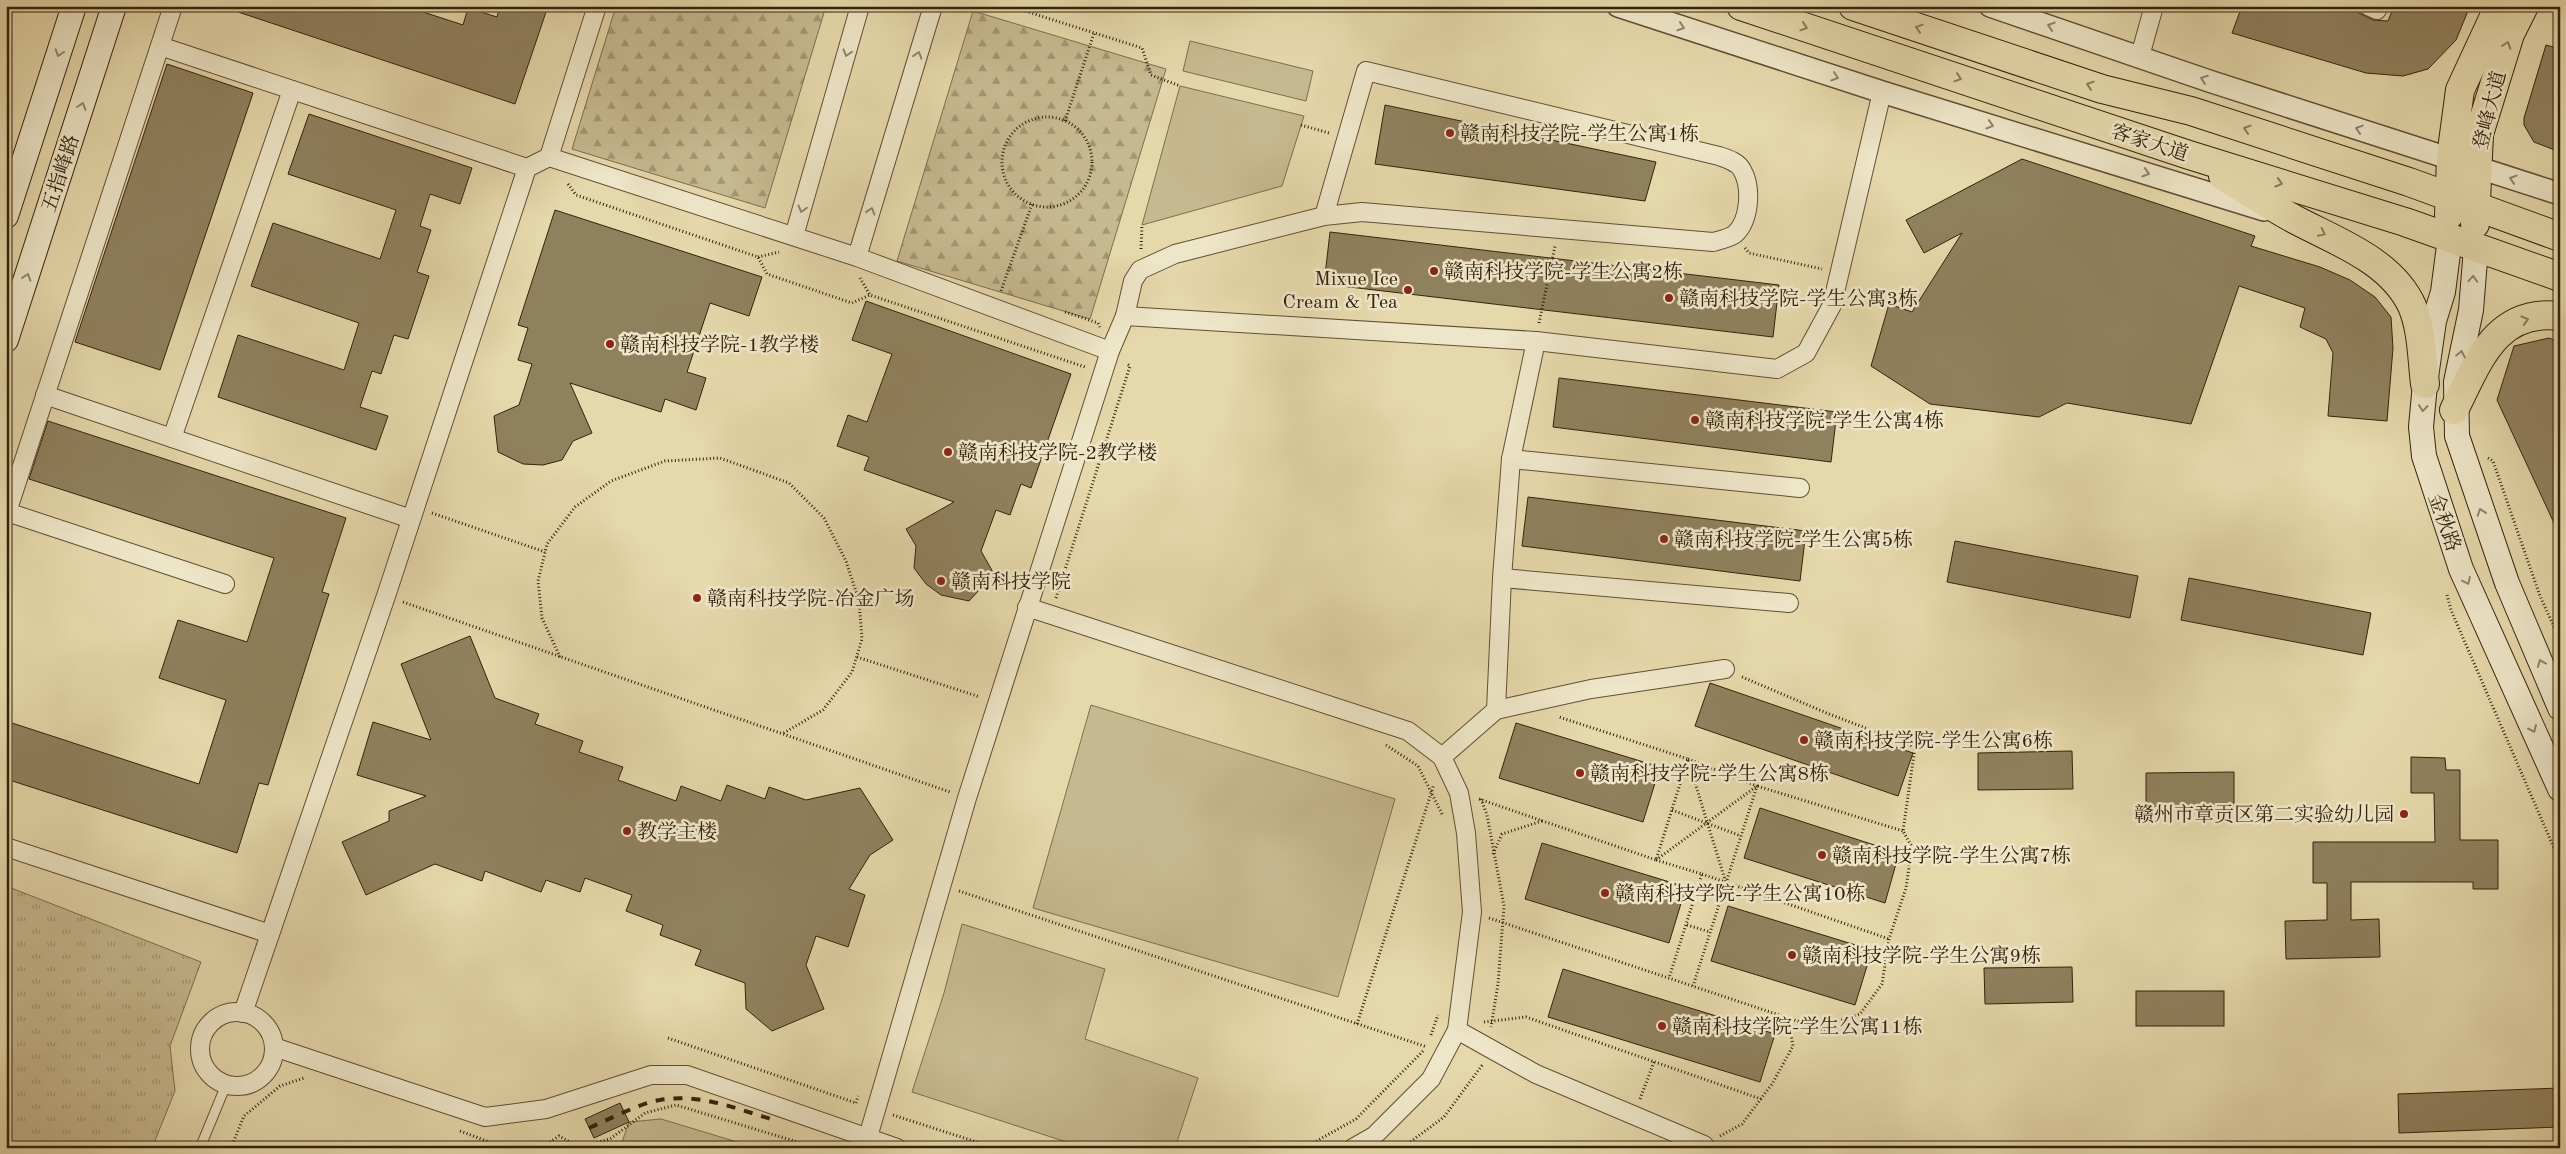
<svg xmlns="http://www.w3.org/2000/svg" width="2566" height="1154" viewBox="0 0 2566 1154" font-family="'Old Standard TT','Noto Serif SC',serif">
	<style>
		.grass { fill: url(#grass-tufts); stroke: #7e6e4e }
		.forest { fill: url(#forest-firs); stroke: #7e6e4e }
		.park { fill: #c7b98f; stroke: #7e6e4e }
		.building { fill: #90815e; stroke: #34220c }
		.lines { fill: none; stroke-linecap: round; stroke-linejoin: round }
		.service-casing { stroke: #605034; stroke-width: 11 }
		.minor-casing { stroke: #605034; stroke-width: 20 }
		.tertiary-casing { stroke: #605034; stroke-width: 24 }
		.secondary-casing { stroke: #34220c; stroke-width: 26 }
		.primary-casing { stroke: #34220c; stroke-width: 30 }
		.path { stroke: #34220c; stroke-width: 3; stroke-dasharray: 1 2.5; stroke-linecap: butt }
		.service { stroke: #eee6c8; stroke-width: 9 }
		.minor { stroke: #eee6c8; stroke-width: 18 }
		.tertiary { stroke: #eee6c8; stroke-width: 21 }
		.secondary { stroke: #eee6c8; stroke-width: 24 }
		.primary { stroke: #e5d8aa; stroke-width: 28 }
		.rail { stroke: #34220c; stroke-width: 4; stroke-dasharray: 9 9; stroke-linecap: butt }
		.oneway { stroke: #91846a }
		.oneway2 { stroke: #8c7d5b }
		.poi-dot { fill: #8f2418; stroke: #eee6c8; stroke-width: 2 }
		.labels { text-anchor: middle; stroke-width: 5; stroke-linejoin: round; paint-order: stroke }
		.street-label { font-size: 20px; fill: #34220c; stroke: #eee6c8 }
		.poi-label { font-size: 20px; fill: #34220c; stroke: #eee6c8; text-anchor: start }
	</style>
	<defs>
		<pattern id="grass-tufts" width="24" height="20" patternUnits="userSpaceOnUse" patternTransform="scale(1.25)"><rect width="24" height="20" fill="#c7b98f"/><path d="M3 7l-1-3M5 7V3M7 7l1-3M15 17l-1-3M17 17v-4M19 17l1-3" fill="none" stroke="#a29673"/></pattern>
		<pattern id="forest-firs" width="22" height="20" patternUnits="userSpaceOnUse" patternTransform="scale(1.25)"><rect width="22" height="20" fill="#c7b98f"/><path d="M5 1l3.5 6h-7zM16 11l3.5 6h-7z" fill="#a29673"/></pattern>
	</defs>
	<rect width="100%" height="100%" fill="#e5d8aa"/>
	<filter id="stains"><feTurbulence type="fractalNoise" baseFrequency=".004" numOctaves="4"/><feColorMatrix values="0 0 0 0 .2 0 0 0 0 .09 0 0 0 0 .02 0 0 0 .5 -.17"/></filter>
	<radialGradient id="worn" r=".72"><stop offset=".6" stop-color="#630" stop-opacity="0"/><stop offset="1" stop-color="#630" stop-opacity=".3"/></radialGradient>
	<polygon class="grass" points="6,886 201,962 170,1046 175,1091 152,1148 6,1148"/>
	<g class="forest">
		<polygon points="616,6 826,6 765,208 572,149"/>
		<polygon points="973,11 1166,69 1090,319 897,261"/>
	</g>
	<g class="park">
		<polygon points="1190,41 1313,71 1306,101 1183,71"/>
		<polygon points="1180,86 1304,116 1282,186 1142,225"/>
		<polygon points="1091,705 1395,799 1338,997 1033,908"/>
		<polygon points="962,924 1105,969 1085,1039 1198,1078 1175,1148 1085,1148 912,1092 944,993"/>
		<polygon points="661,1119 757,1148 620,1148 629,1122"/>
	</g>
	<g class="building">
		<polygon points="229,6 405,6 463,25 468,8 497,17 500,6 548,6 515,104 229,9"/>
		<polygon points="2242,6 2345,6 2373,20 2388,21 2394,6 2470,6 2456,40 2428,69 2403,76 2366,73 2232,33"/>
		<polygon points="2546,45 2560,49 2560,152 2534,142 2524,125 2524,118"/>
		<polygon points="167,64 253,93 160,370 75,342"/>
		<polygon points="1385,105 1656,162 1645,201 1375,164"/>
		<polygon points="309,114 472,168 460,204 430,194 420,226 431,230 417,272 429,276 408,339 394,335 381,374 372,371 360,407 388,416 376,450 218,397 238,335 344,370 359,323 251,286 273,223 380,259 396,210 288,174"/>
		<polygon points="2022,159 2255,236 2251,246 2320,267 2350,280 2375,297 2391,317 2393,348 2387,421 2328,416 2333,353 2326,339 2300,327 2305,308 2239,286 2191,424 2067,403 2039,417 1930,404 1871,366 1889,304 1912,312 1962,233 1924,253 1906,220"/>
		<polygon points="555,210 762,277 749,316 710,303 687,372 706,378 696,410 665,399 661,412 570,383 592,433 573,441 562,460 543,465 523,464 498,452 494,416 519,405 532,364 518,360 528,328 518,325"/>
		<polygon points="1330,232 1779,285 1773,337 1324,284"/>
		<polygon points="866,301 1071,374 1031,488 1021,484 1010,515 996,510 981,551 994,574 969,601 941,595 926,584 914,568 916,546 906,529 954,502 864,470 869,457 837,446 848,415 867,422 892,354 852,340"/>
		<polygon points="2549,338 2560,342 2560,536 2497,400 2514,346"/>
		<polygon points="1559,378 1837,412 1831,462 1553,427"/>
		<polygon points="48,421 346,518 322,592 329,594 268,785 259,783 237,853 6,779 6,721 199,784 226,700 159,678 178,620 247,642 274,558 29,479"/>
		<polygon points="1528,497 1806,531 1800,581 1522,546"/>
		<polygon points="1955,541 2138,576 2130,618 1947,582"/>
		<polygon points="2189,578 2371,613 2363,655 2181,620"/>
		<polygon points="470,636 495,698 539,714 535,724 583,741 579,752 623,767 618,780 676,801 681,786 721,801 727,785 765,799 769,787 806,800 860,788 893,840 870,855 849,889 865,895 848,947 816,936 806,965 824,1009 772,1031 746,1009 745,983 695,965 701,950 660,935 663,925 626,911 632,895 585,878 580,892 546,880 541,892 485,871 482,881 435,864 366,895 342,842 389,821 389,811 426,796 357,775 373,722 431,740 401,664"/>
		<polygon points="1710,683 1913,753 1898,796 1695,726"/>
		<polygon points="1516,723 1660,767 1643,822 1499,778"/>
		<polygon points="2072,751 2073,789 1978,790 1978,753"/>
		<polygon points="2411,757 2445,758 2446,770 2460,770 2460,840 2498,840 2498,889 2473,889 2473,882 2351,882 2351,920 2379,919 2380,957 2286,959 2285,921 2327,920 2327,883 2313,883 2313,842 2435,842 2434,793 2411,793"/>
		<polygon points="2234,772 2234,807 2146,807 2146,773"/>
		<polygon points="1760,808 1899,853 1885,903 1744,858"/>
		<polygon points="1542,843 1686,887 1669,943 1525,899"/>
		<polygon points="1728,906 1872,950 1855,1005 1711,961"/>
		<polygon points="2072,967 2073,1002 1985,1004 1984,968"/>
		<polygon points="1563,969 1775,1034 1760,1082 1548,1017"/>
		<rect x="2136" y="991" width="88" height="35"/>
		<polygon points="2560,1088 2560,1127 2399,1133 2398,1094"/>
		<polygon points="620,1103 629,1122 594,1138 585,1119"/>
	</g>
	<g class="lines">
		<g class="service-casing">
			<polyline id="service" points="200,1148 226,1085"/>
		</g>
		<g class="minor-casing">
			<g id="minor">
				<polyline points="173,6 7,512 225,584"/>
				<polyline points="2368,6 2377,10 2379,6"/>
				<polyline points="160,46 527,168"/>
				<polyline points="2140,56 2154,6"/>
				<polyline points="549,157 597,6"/>
				<polyline points="794,236 860,6"/>
				<polyline points="857,257 933,6"/>
				<polyline points="1125,316 1536,341 1777,369 1806,353 1832,305 1882,92"/>
				<path d="M1110,351L1125,316L1133,281L1140,270L1175,254L1324,216L1366,71L1719,156C1728,159 1738,162 1742,170C1752,187 1750,220 1735,234C1730,238 1720,240 1713,242L1362,212L1324,216"/>
				<polyline points="45,395 411,519"/>
				<polyline points="172,438 292,90"/>
				<polyline points="1511,459 1800,488"/>
				<polyline points="1502,578 1789,603"/>
				<polyline points="1027,607 1408,731 1442,757 1459,793 1466,833 1472,912 1457,1030 1431,1079 1374,1136 1353,1148"/>
				<polyline points="1496,710 1591,689 1725,669"/>
				<polyline points="1442,757 1496,710 1502,578 1511,459 1536,341"/>
				<polyline points="6,847 270,934"/>
				<circle cx="237" cy="1049" r="37"/>
				<polyline points="243,1013 386,596 527,168 549,157 857,257 1110,351 967,798 868,1137"/>
				<polyline points="1457,1030 1536,1074 1704,1145 1706,1148"/>
				<polyline points="274,1047 485,1117 546,1109 651,1075 687,1075 897,1148"/>
			</g>
		</g>
		<g class="tertiary-casing">
			<g id="tertiary">
				<polyline points="1618,6 1882,92 2264,210"/>
				<polyline points="1990,6 2209,81 2560,194"/>
			</g>
		</g>
		<g class="secondary-casing">
			<g id="secondary">
				<polyline points="6,216 74,6"/>
				<polyline points="2450,238 2443,292 2434,321 2425,384 2421,427 2424,456 2461,569 2560,789"/>
				<polyline points="2476,248 2471,310 2456,382 2457,436 2507,583 2560,708"/>
				<polyline points="6,340 114,6"/>
			</g>
		</g>
		<g class="primary-casing">
			<g id="primary">
				<polyline points="1741,6 2189,155 2405,222 2560,277"/>
				<polyline points="1853,6 2102,89 2191,111 2409,182 2560,237"/>
				<path d="M2223,176C2246,190 2270,206 2294,219C2335,241 2391,260 2412,306C2422,329 2422,359 2425,384"/>
				<polyline points="2449,215 2451,157 2460,90 2499,6"/>
				<polyline points="2475,224 2479,134 2510,34 2524,6"/>
				<path d="M2454,410C2478,363 2495,308 2560,316"/>
			</g>
		</g>
		<g class="path">
			<polyline points="1009,6 1142,48 1151,75 1180,86"/>
			<circle cx="1047" cy="162" r="45"/>
			<polyline points="1065,121 1094,33"/>
			<polyline points="1301,125 1329,133"/>
			<polyline points="568,184 576,195 758,257 767,274 852,303 870,295 1085,367"/>
			<polyline points="1745,248 1749,253 1822,269"/>
			<polyline points="1141,249 1142,225"/>
			<polyline points="758,257 779,252"/>
			<polyline points="860,278 870,295"/>
			<polyline points="1001,291 1032,204"/>
			<polyline points="1065,312 1098,323 1100,327"/>
			<polyline points="1539,323 1555,246"/>
			<polyline points="2488,458 2493,461 2540,596 2560,640"/>
			<polyline points="432,513 545,552"/>
			<polyline points="2447,595 2451,610 2560,862"/>
			<polyline points="1056,598 1130,366 1126,363"/>
			<polyline points="403,602 950,792"/>
			<polyline points="560,657 542,618 538,581 547,544 575,507 611,481 665,461 720,458 789,483 824,518 846,561 859,601 862,639 852,672 823,710 782,734"/>
			<polyline points="857,657 980,697"/>
			<polyline points="1742,677 1829,714 1915,747 1903,831 1912,847 1906,888 1889,939 1882,984 1860,1014 1818,1028"/>
			<polyline points="1386,745 1418,766 1443,816"/>
			<polyline points="1688,759 1757,786 1693,986"/>
			<polyline points="1688,760 1726,883"/>
			<polyline points="1479,799 1656,860 1688,759 1559,717"/>
			<polyline points="1481,799 1487,815 1504,906 1498,984 1491,1027"/>
			<polyline points="1672,810 1741,836"/>
			<polyline points="1493,854 1502,834 1542,821"/>
			<polyline points="1656,860 1757,786 1903,831"/>
			<polyline points="1656,860 1702,874 1669,978"/>
			<polyline points="1702,874 1889,939"/>
			<polyline points="959,891 1427,1047"/>
			<polyline points="1489,918 1830,1032"/>
			<polyline points="1687,925 1710,932"/>
			<polyline points="1484,1022 1526,1017 1761,1099"/>
			<polyline points="1357,1024 1434,784"/>
			<polyline points="1431,1035 1438,1015"/>
			<polyline points="668,1038 856,1103"/>
			<polyline points="1640,1099 1654,1062"/>
			<polyline points="856,1103 858,1096"/>
			<polyline points="893,1115 995,1148"/>
			<polyline points="460,1131 505,1148"/>
			<polyline points="1720,1136 1742,1124 1772,1084 1793,1046 1788,1018"/>
			<polyline points="231,1148 244,1116 280,1086 304,1078"/>
			<polyline points="541,1148 559,1136 579,1147 610,1139 645,1113 676,1105 817,1148"/>
			<polyline points="1304,1148 1356,1119 1423,1051"/>
			<polyline points="1402,1148 1444,1117 1483,1064"/>
		</g>
		<use href="#service" class="service"/>
		<use href="#minor" class="minor"/>
		<use href="#tertiary" class="tertiary"/>
		<use href="#secondary" class="secondary"/>
		<use href="#primary" class="primary"/>
		<path class="rail" d="M589,1128C608,1120 640,1103 660,1100C699,1093 734,1108 771,1119"/>
	</g>
	<defs><path id="oneway-chevron" d="M-2-3.5L2.5 0L-2 3.5" fill="none" stroke-width="1.6" stroke-linecap="round" stroke-linejoin="round" transform="scale(1.25)"/></defs>
	<g class="oneway">
		<use href="#oneway-chevron" transform="translate(2051 26) rotate(-162)"/>
		<use href="#oneway-chevron" transform="translate(1681 27) rotate(18)"/>
		<use href="#oneway-chevron" transform="translate(59 53) rotate(108)"/>
		<use href="#oneway-chevron" transform="translate(847 53) rotate(106)"/>
		<use href="#oneway-chevron" transform="translate(918 55) rotate(-73)"/>
		<use href="#oneway-chevron" transform="translate(1835 77) rotate(18)"/>
		<use href="#oneway-chevron" transform="translate(2204 79) rotate(-161)"/>
		<use href="#oneway-chevron" transform="translate(82 106) rotate(-72)"/>
		<use href="#oneway-chevron" transform="translate(1990 125) rotate(17)"/>
		<use href="#oneway-chevron" transform="translate(2359 129) rotate(-162)"/>
		<use href="#oneway-chevron" transform="translate(2146 173) rotate(17)"/>
		<use href="#oneway-chevron" transform="translate(2513 179) rotate(-162)"/>
		<use href="#oneway-chevron" transform="translate(802 209) rotate(106)"/>
		<use href="#oneway-chevron" transform="translate(871 211) rotate(-73)"/>
		<use href="#oneway-chevron" transform="translate(27 277) rotate(-72)"/>
		<use href="#oneway-chevron" transform="translate(2473 279) rotate(-86)"/>
		<use href="#oneway-chevron" transform="translate(2461 354) rotate(-78)"/>
		<use href="#oneway-chevron" transform="translate(2423 408) rotate(96)"/>
		<use href="#oneway-chevron" transform="translate(2481 512) rotate(-109)"/>
		<use href="#oneway-chevron" transform="translate(2467 581) rotate(65)"/>
		<use href="#oneway-chevron" transform="translate(2541 663) rotate(-113)"/>
		<use href="#oneway-chevron" transform="translate(2533 729) rotate(66)"/>
	</g>
	<g class="oneway2">
		<use href="#oneway-chevron" transform="translate(1804 27) rotate(18)"/>
		<use href="#oneway-chevron" transform="translate(1919 28) rotate(-162)"/>
		<use href="#oneway-chevron" transform="translate(2507 45) rotate(-72)"/>
		<use href="#oneway-chevron" transform="translate(1958 78) rotate(18)"/>
		<use href="#oneway-chevron" transform="translate(2090 85) rotate(-162)"/>
		<use href="#oneway-chevron" transform="translate(2247 129) rotate(-162)"/>
		<use href="#oneway-chevron" transform="translate(2279 183) rotate(17)"/>
		<use href="#oneway-chevron" transform="translate(2322 233) rotate(26)"/>
		<use href="#oneway-chevron" transform="translate(2525 320) rotate(-16)"/>
	</g>
	<g class="poi-dot">
		<circle cx="1450" cy="133" r="5"/>
		<circle cx="1434" cy="271" r="5"/>
		<circle cx="1408" cy="290" r="5"/>
		<circle cx="1669" cy="298" r="5"/>
		<circle cx="610" cy="344" r="5"/>
		<circle cx="1695" cy="420" r="5"/>
		<circle cx="948" cy="452" r="5"/>
		<circle cx="1664" cy="539" r="5"/>
		<circle cx="941" cy="581" r="5"/>
		<circle cx="697" cy="598" r="5"/>
		<circle cx="1804" cy="740" r="5"/>
		<circle cx="1580" cy="773" r="5"/>
		<circle cx="2404" cy="814" r="5"/>
		<circle cx="627" cy="831" r="5"/>
		<circle cx="1822" cy="855" r="5"/>
		<circle cx="1605" cy="893" r="5"/>
		<circle cx="1792" cy="955" r="5"/>
		<circle cx="1662" cy="1026" r="5"/>
	</g>
	<g class="labels">
		<g class="street-label">
			<text transform="translate(2489 110) rotate(-76)" y="7">登峰大道</text>
			<text transform="translate(2150 142) rotate(18)" y="7">客家大道</text>
			<text transform="translate(60 173) rotate(-72)" y="7">五指峰路</text>
			<text transform="translate(2445 522) rotate(71)" y="7">金秋路</text>
		</g>
		<g class="poi-label">
			<text x="1460" y="140">赣南科技学院-学生公寓1栋</text>
			<text x="1444" y="278">赣南科技学院-学生公寓2栋</text>
			<text x="1398" y="285" text-anchor="end">Mixue Ice<tspan x="1398" dy="23">Cream &amp; Tea</tspan></text>
			<text x="1679" y="305">赣南科技学院-学生公寓3栋</text>
			<text x="620" y="351">赣南科技学院-1教学楼</text>
			<text x="1705" y="427">赣南科技学院-学生公寓4栋</text>
			<text x="958" y="459">赣南科技学院-2教学楼</text>
			<text x="1674" y="546">赣南科技学院-学生公寓5栋</text>
			<text x="951" y="588">赣南科技学院</text>
			<text x="707" y="605">赣南科技学院-冶金广场</text>
			<text x="1814" y="747">赣南科技学院-学生公寓6栋</text>
			<text x="1590" y="780">赣南科技学院-学生公寓8栋</text>
			<text x="2394" y="821" text-anchor="end">赣州市章贡区第二实验幼儿园</text>
			<text x="637" y="838">教学主楼</text>
			<text x="1832" y="862">赣南科技学院-学生公寓7栋</text>
			<text x="1615" y="900">赣南科技学院-学生公寓10栋</text>
			<text x="1802" y="962">赣南科技学院-学生公寓9栋</text>
			<text x="1672" y="1033">赣南科技学院-学生公寓11栋</text>
		</g>
	</g>
	<rect width="2566" height="1154" fill="none" stroke="#e5d8aa" stroke-width="25"/>
	<rect x="8" y="8" width="2551" height="1139" fill="none" stroke="#34220c" stroke-width="2.5"/>
	<rect x="12" y="12" width="2541" height="1129" fill="none" stroke="#34220c"/>
	<rect width="100%" height="100%" filter="url(#stains)"/>
	<rect width="100%" height="100%" fill="url(#worn)"/>
</svg>
